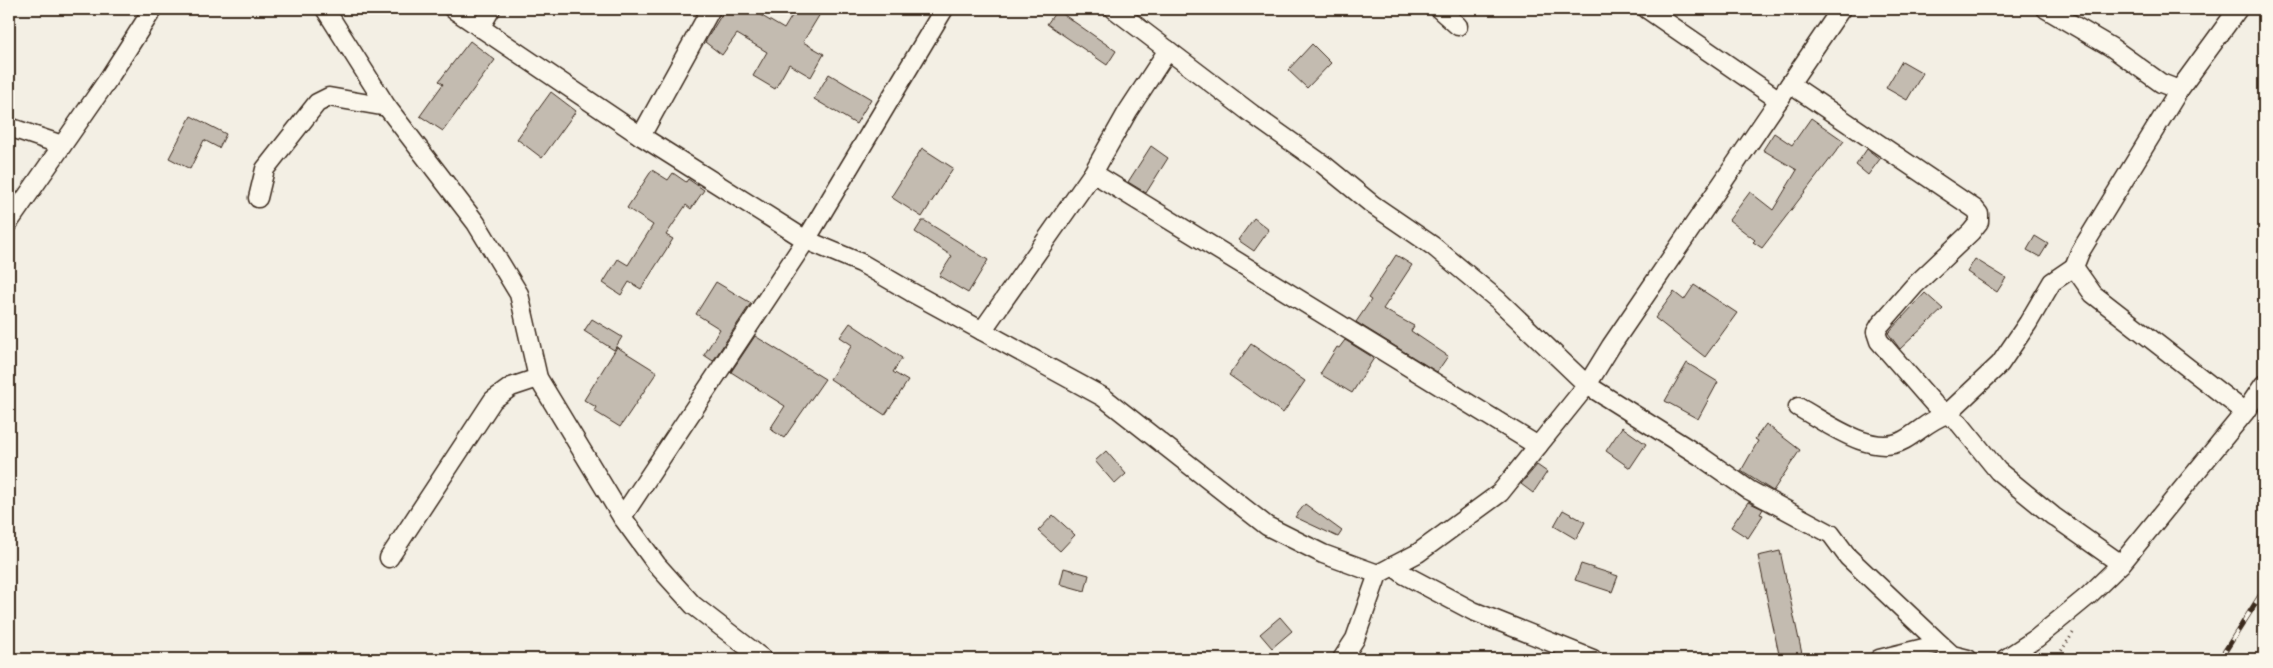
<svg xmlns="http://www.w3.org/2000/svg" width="2273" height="668" viewBox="0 0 2273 668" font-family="'Indie Flower',sans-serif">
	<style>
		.building { fill: #c3bbb0; stroke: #3b2a1e }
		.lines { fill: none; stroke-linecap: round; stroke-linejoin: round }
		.minor-casing { stroke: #3b2a1e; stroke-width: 21 }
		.path { stroke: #3b2a1e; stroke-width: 3; stroke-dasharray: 1 4; stroke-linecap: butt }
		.minor { stroke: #fbf7ec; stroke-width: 18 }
		.rail-casing { stroke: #3b2a1e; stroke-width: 5.5 }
		.rail { stroke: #fbf7ec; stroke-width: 4; stroke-dasharray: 11; stroke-linecap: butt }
	</style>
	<rect width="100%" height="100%" fill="#f3efe4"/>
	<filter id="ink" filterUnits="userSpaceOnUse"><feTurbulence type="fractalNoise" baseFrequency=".02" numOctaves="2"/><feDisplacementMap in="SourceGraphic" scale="10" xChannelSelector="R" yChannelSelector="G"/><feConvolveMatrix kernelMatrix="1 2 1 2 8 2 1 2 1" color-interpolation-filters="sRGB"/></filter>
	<g filter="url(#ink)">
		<g class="building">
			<polygon points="725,9 750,9 784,29 796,9 812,9 820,14 803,42 824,54 811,77 789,64 775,89 753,76 767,52 737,34 722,55 705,42"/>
			<polygon points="1057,10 1116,51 1107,65 1047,24"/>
			<polygon points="470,41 495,60 443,131 420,116 443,84 439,81"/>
			<polygon points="1312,44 1331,63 1307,88 1288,70"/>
			<polygon points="1902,61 1923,73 1907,100 1886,88"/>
			<polygon points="829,74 871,99 856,124 814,99"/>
			<polygon points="551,92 576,111 542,158 517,139"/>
			<polygon points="191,116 226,134 219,148 204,140 190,169 169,158"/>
			<polygon points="1811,118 1844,141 1762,248 1753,242 1755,240 1729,220 1750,192 1773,210 1797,170 1763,150 1774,133 1792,145"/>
			<polygon points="1151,146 1168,158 1146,193 1128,182"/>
			<polygon points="922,148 953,168 922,217 891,197"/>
			<polygon points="1867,149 1880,159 1868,175 1856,165"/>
			<polygon points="652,170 668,180 673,173 686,182 688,179 704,190 691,209 686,205 666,235 673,239 641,289 629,282 621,295 603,283 618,259 628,265 653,225 627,208"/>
			<polygon points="1254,218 1269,230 1254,251 1238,240"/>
			<polygon points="922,221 925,221 988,260 968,293 939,276 952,256 915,232"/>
			<polygon points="2035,236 2048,244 2040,257 2027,250"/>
			<polygon points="1396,255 1412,265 1383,309 1414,326 1411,331 1448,356 1437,372 1356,322 1371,300 1368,298"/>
			<polygon points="1975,259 2006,278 1997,292 1967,272"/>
			<polygon points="716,282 751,303 713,361 704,355 720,329 696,314"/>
			<polygon points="1694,285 1737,313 1705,357 1655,318 1674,292 1684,300"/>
			<polygon points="1925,293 1943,309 1900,349 1888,333"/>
			<polygon points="592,319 622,337 614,350 584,331"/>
			<polygon points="850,323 902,358 893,372 908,381 885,415 830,379 852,345 840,337"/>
			<polygon points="755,336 825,379 784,438 770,429 785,406 731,372"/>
			<polygon points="1345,340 1374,358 1352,393 1320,374 1337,347 1339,348"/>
			<polygon points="1251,344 1305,381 1283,413 1229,375"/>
			<polygon points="617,347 657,372 620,427 594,411 596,407 584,400"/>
			<polygon points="1687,363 1718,382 1698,419 1665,401"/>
			<polygon points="1766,424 1800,450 1773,491 1741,471 1758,441 1755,439"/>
			<polygon points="1622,427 1646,444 1630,468 1606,451"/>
			<polygon points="1106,451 1126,474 1115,484 1095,461"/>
			<polygon points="1537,465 1547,472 1533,493 1521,484"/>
			<polygon points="1748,502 1763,509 1760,514 1763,515 1748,538 1731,527"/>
			<polygon points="1305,504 1342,531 1338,537 1295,517"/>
			<polygon points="1563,510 1585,522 1576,539 1554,526"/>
			<polygon points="1053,515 1075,535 1060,551 1038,531"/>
			<polygon points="1780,551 1802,654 1780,659 1758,556"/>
			<polygon points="1581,564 1618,576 1612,592 1575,580"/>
			<polygon points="1064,568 1089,575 1085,591 1060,584"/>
			<polygon points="1280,617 1292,631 1272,648 1260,634"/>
		</g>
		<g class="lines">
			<g class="minor-casing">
				<g id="minor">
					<polyline points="325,9 387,107 476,223 519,294 538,378 622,517 657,565 693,605 763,659"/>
					<polyline points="453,9 641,136 806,240 861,263 911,292 1103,397 1267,526 1323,554 1378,574"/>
					<polyline points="1114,9 1252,114 1324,165 1373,205 1433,246 1498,300 1587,385 1700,456 1749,490 1831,534 1848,557 1940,644 1952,655 1968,659"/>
					<polyline points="1439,9 1458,26"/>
					<polyline points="1647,9 1779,100"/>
					<polyline points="480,28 491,9"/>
					<polyline points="1790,84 1975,209 1979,214 1979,222 1971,232 1914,286 1880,325 1876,332 1879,341 1934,404 1947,414 2000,364 2028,323 2052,282 2074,267"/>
					<polyline points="2179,90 2238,9"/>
					<polyline points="9,127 62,145"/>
					<polyline points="641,136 711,9"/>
					<polyline points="1093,173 1538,446"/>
					<polyline points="258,198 265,169 317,103 329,97 387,107"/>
					<polyline points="9,222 107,81 153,9"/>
					<polyline points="982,331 1093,173 1128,111 1168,50"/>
					<path d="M1798,407C1826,422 1872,458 1904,440C1920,431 1928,421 1947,414L1959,423L1998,471L2053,516L2121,564"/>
					<polyline points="2245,412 2264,384"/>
					<polyline points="622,517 806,240 944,9"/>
					<polyline points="389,558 493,400 511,387 538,378"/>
					<polyline points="1393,566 1405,575 1473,611 1593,659"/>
					<polyline points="1342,659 1355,639 1378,574 1418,553 1500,493 1587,385 1611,346 1841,9"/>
					<polyline points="1879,659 1940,644"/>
					<polyline points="2005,659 2037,638 2088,596 2121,564 2245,412 2093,294 2074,267 2080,252 2179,90 2161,83 2111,47 2046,9"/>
				</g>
			</g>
			<polyline class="path" points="2056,659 2073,633"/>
			<use href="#minor" class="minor"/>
			<g class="rail-casing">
				<polyline id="rail" points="2220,659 2264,590"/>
			</g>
			<use href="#rail" class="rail"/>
		</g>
	</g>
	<rect width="2273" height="668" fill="none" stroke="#fbf7ec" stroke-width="30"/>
	<rect x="15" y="15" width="2243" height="638" fill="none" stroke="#3b2a1e" stroke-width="2" filter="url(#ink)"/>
</svg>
